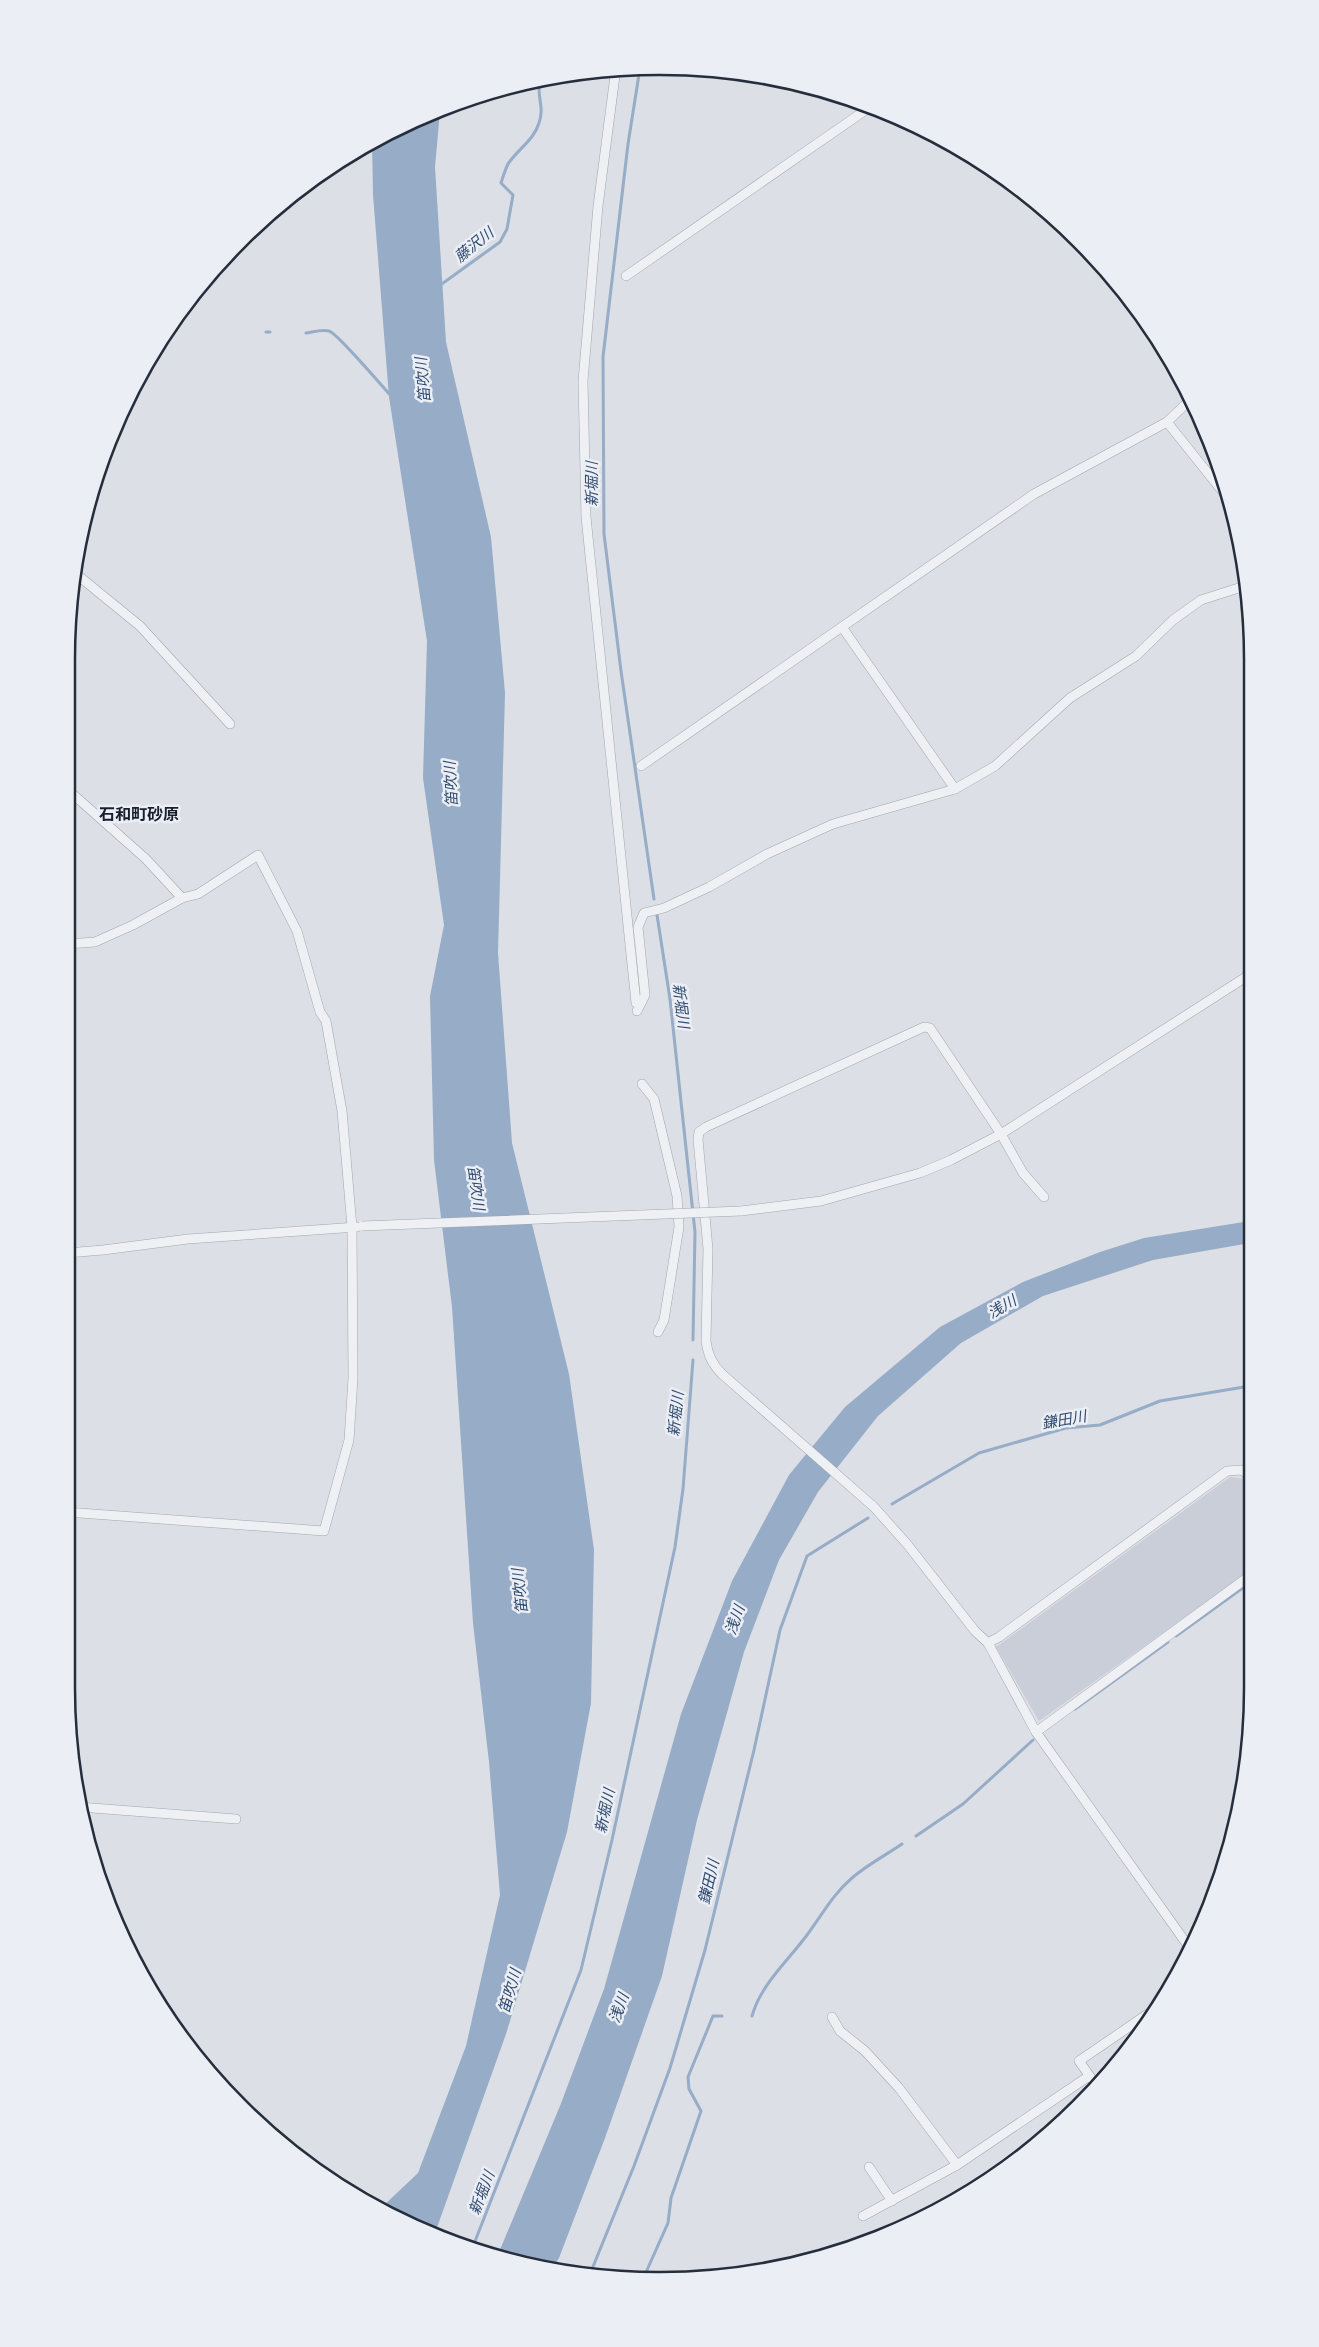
<svg xmlns="http://www.w3.org/2000/svg" width="1319" height="2347" viewBox="0 0 1319 2347" font-family="Montserrat,'Noto Sans JP',sans-serif">
	<style>
		.built { fill: #caced8 }
		.water { fill: #96acc7 }
		.lines { fill: none; stroke-linecap: round; stroke-linejoin: round }
		.stream { stroke: #96acc7; stroke-width: 3 }
		.minor-casing { stroke: #a2a6b0; stroke-width: 10 }
		.minor { stroke: #eef0f4; stroke-width: 9 }
		.minor-bridge-casing { stroke: #a2a6b0; stroke-width: 10; stroke-linecap: butt }
		.minor-bridge { stroke: #eef0f4; stroke-width: 9 }
		.labels { text-anchor: middle; stroke-width: 5; stroke-linejoin: round; paint-order: stroke }
		.water-label { font-size: 15px; font-style: italic; fill: #304b70; stroke: #ebeef4 }
		.quarter-label { font-size: 16px; font-weight: bold; fill: #181e2d; stroke: #ebeef4 }
		.rim { fill: none; stroke: #262d3c; stroke-width: 2.5 }
	</style>
	<rect width="100%" height="100%" fill="#dcdfe6"/>
	<polygon class="built" points="1230,1477 1245,1479 1251,1489 1251,1570 1039,1721 996,1647"/>
	<g class="water">
		<polygon points="440,111 435,167 446,342 491,537 505,693 498,953 512,1143 569,1374 594,1550 591,1703 567,1832 506,2034 434,2236 381,2208 418,2173 466,2046 500,1895 489,1762 473,1623 452,1307 434,1160 430,996 444,925 423,778 427,641 389,397 373,195 372,143 397,128"/>
		<polygon points="1250,1221 1250,1243 1153,1260 1043,1296 961,1343 878,1416 818,1492 779,1560 744,1652 697,1820 662,1976 605,2138 559,2258 553,2268 497,2257 560,2106 604,1989 681,1714 732,1581 789,1475 845,1407 940,1327 1023,1282 1100,1252 1144,1238"/>
	</g>
	<g class="lines">
		<g class="stream">
			<polyline points="640,68 628,144 603,357 604,534 621,671 654,899"/>
			<path d="M439,286L500,242L507,229L513,195L501,183C503,177 505,170 508,164C517,150 534,140 539,123C545,106 536,96 540,81"/>
			<polyline points="266,332 270,332"/>
			<path d="M306,333C313,332 322,329 329,331C337,333 382,386 391,396"/>
			<polyline points="657,915 670,999 695,1232 693,1340"/>
			<polyline points="892,1504 979,1453 1066,1428 1100,1425 1160,1401 1250,1386"/>
			<polyline points="1176,1636 1251,1582"/>
			<polyline points="1075,1709 1168,1642"/>
			<polyline points="916,1836 963,1804 1033,1740"/>
			<path d="M752,2016C761,1984 788,1961 807,1935C822,1915 833,1894 852,1878C867,1865 886,1855 902,1844"/>
			<polyline points="472,2249 581,1970 612,1840 675,1547 683,1489 693,1360"/>
			<polyline points="590,2274 634,2166 670,2068 705,1950 754,1750 780,1630 807,1556 868,1518"/>
			<polyline points="643,2279 668,2223 671,2198 701,2111 689,2089 688,2077 713,2016 722,2016"/>
		</g>
		<g class="minor-casing">
			<g id="minor">
				<polyline points="616,68 598,206 583,381 586,517 636,1003"/>
				<polyline points="626,276 870,107"/>
				<polyline points="1167,422 1223,492"/>
				<polyline points="75,573 140,626 230,724"/>
				<polyline points="1244,586 1248,640"/>
				<polyline points="842,627 955,789"/>
				<polyline points="641,766 1034,494 1167,422 1190,400"/>
				<polyline points="67,789 146,859 182,898"/>
				<polyline points="637,1011 645,995 638,927 644,913 664,908 709,887 767,854 833,824 955,789 995,766 1070,698 1136,656 1173,620 1201,600 1248,585"/>
				<polyline points="642,1084 654,1099 677,1196 679,1227 664,1320 658,1332"/>
				<path d="M1044,1197L1023,1173L1001,1134L930,1028L924,1027L706,1127L699,1132L698,1139L708,1249L706,1341C708,1355 712,1364 722,1374L874,1507L907,1544L975,1631L988,1643L999,1637L1227,1471L1241,1470L1251,1476"/>
				<polyline points="741,1211 821,1201 920,1173 951,1160 1001,1134 1249,975"/>
				<polyline points="67,1253 103,1250 188,1239 357,1227"/>
				<polyline points="66,1512 324,1531 349,1440 353,1378 352,1227 342,1111 326,1021 320,1012 297,931 258,855 198,894 182,898 133,925 95,942 67,944"/>
				<polyline points="988,1643 1036,1732 1189,1947"/>
				<polyline points="1036,1732 1251,1575"/>
				<polyline points="79,1807 236,1819"/>
				<polyline points="832,2017 840,2031 865,2051 899,2088 957,2165"/>
				<polyline points="1096,2085 1079,2061 1158,2007"/>
				<polyline points="869,2167 892,2201"/>
				<polyline points="863,2216 957,2165 1089,2076"/>
			</g>
		</g>
		<use href="#minor" class="minor"/>
		<g class="minor-bridge-casing">
			<polyline id="minor-bridge" points="362,1226 741,1211"/>
		</g>
		<use href="#minor-bridge" class="minor-bridge"/>
	</g>
	<g class="labels">
		<g class="water-label">
			<text transform="translate(474 245) rotate(-39)" y="5">藤沢川</text>
			<text transform="translate(423 380) rotate(-95)" y="5">笛吹川</text>
			<text transform="translate(592 484) rotate(-90)" y="5">新堀川</text>
			<text transform="translate(451 784) rotate(-93)" y="5">笛吹川</text>
			<text transform="translate(681 1006) rotate(83)" y="5">新堀川</text>
			<text transform="translate(476 1188) rotate(82)" y="5">笛吹川</text>
			<text transform="translate(1002 1307) rotate(-30)" y="5">浅川</text>
			<text transform="translate(676 1414) rotate(-84)" y="5">新堀川</text>
			<text transform="translate(1064 1420) rotate(-10)" y="5">鎌田川</text>
			<text transform="translate(520 1591) rotate(-96)" y="5">笛吹川</text>
			<text transform="translate(735 1620) rotate(-71)" y="5">浅川</text>
			<text transform="translate(605 1811) rotate(-78)" y="5">新堀川</text>
			<text transform="translate(709 1882) rotate(-77)" y="5">鎌田川</text>
			<text transform="translate(510 1991) rotate(-74)" y="5">笛吹川</text>
			<text transform="translate(619 2008) rotate(-70)" y="5">浅川</text>
			<text transform="translate(482 2193) rotate(-69)" y="5">新堀川</text>
		</g>
		<g class="quarter-label">
			<text x="139" y="820">石和町砂原</text>
		</g>
	</g>
	<path d="M0 0H1319V2347H0ZM659 75H660A584 584 0 0 1 1244 659V1688A584 584 0 0 1 660 2272H659A584 584 0 0 1 75 1688V659A584 584 0 0 1 659 75Z" fill="#ebeef4" fill-rule="evenodd"/>
	<path class="rim" d="M659 75H660A584 584 0 0 1 1244 659V1688A584 584 0 0 1 660 2272H659A584 584 0 0 1 75 1688V659A584 584 0 0 1 659 75Z"/>
</svg>
